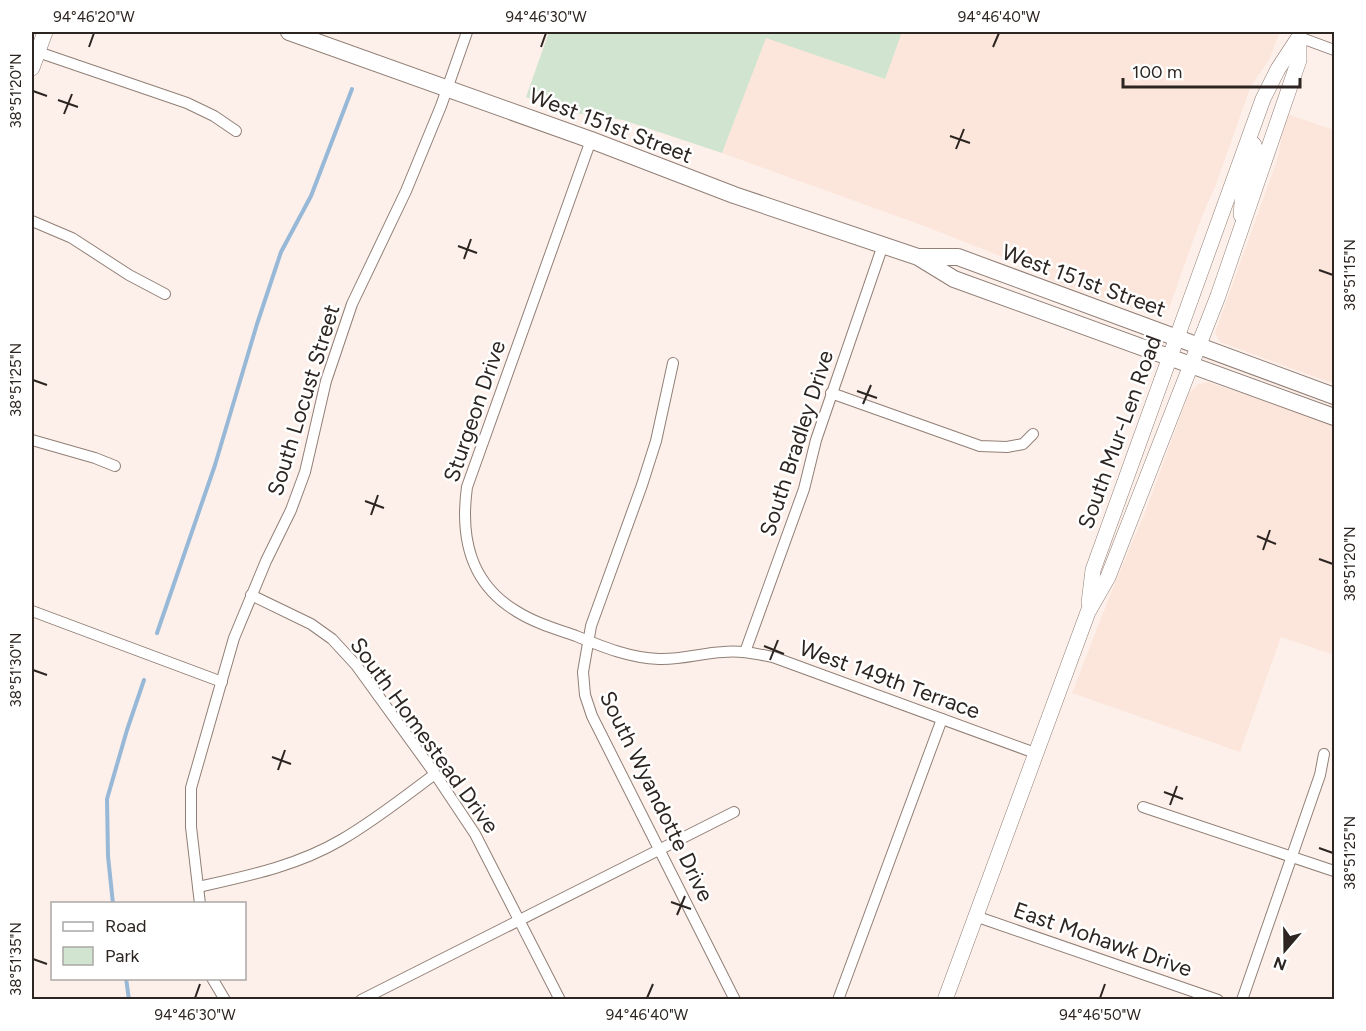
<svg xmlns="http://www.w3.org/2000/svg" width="1366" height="1031" viewBox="0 0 1366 1031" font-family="Figtree,sans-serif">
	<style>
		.built { fill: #fce6db }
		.green { fill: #d0e4cf }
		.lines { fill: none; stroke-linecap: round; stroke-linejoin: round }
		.stream { stroke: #97b8d7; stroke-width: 4 }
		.street-casing { stroke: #917f76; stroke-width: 12 }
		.secondary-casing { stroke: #917f76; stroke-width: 16 }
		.primary-casing { stroke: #917f76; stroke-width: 18 }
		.street { stroke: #fff; stroke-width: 10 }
		.secondary { stroke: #fff; stroke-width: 15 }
		.primary { stroke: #fff; stroke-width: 16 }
		.ticks { fill: none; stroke: #2c2521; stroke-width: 2 }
		.labels { text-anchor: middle; stroke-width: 5; stroke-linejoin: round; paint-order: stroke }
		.street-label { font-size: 22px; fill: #2c2521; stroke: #fff }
		.neatline { fill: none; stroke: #2c2521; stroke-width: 2 }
		.ticks-label { font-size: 15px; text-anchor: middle; fill: #2c2521 }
	</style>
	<rect width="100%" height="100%" fill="#fdf0ea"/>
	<g class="built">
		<polygon points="902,32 1280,32 1269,60 1251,86 1215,187 1202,216 1169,308 1165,312 1155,316 1052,281 1033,269 924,226 722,153 766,37 884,79"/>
		<polygon points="1287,114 1334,130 1334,384 1220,342 1215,333 1277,160"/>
		<polygon points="1207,382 1334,424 1334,655 1281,637 1240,752 1072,693 1112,590 1146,510 1189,393 1199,384"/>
	</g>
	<polygon class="green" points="549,32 902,32 885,79 766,38 722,153 623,120 568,112 526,97"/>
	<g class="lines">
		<g class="stream">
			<polyline points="157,633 215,465 257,324 281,252 311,196 352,89"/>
			<polyline points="113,904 108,856 107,799 127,730 144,680"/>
			<polyline points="126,978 129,1000"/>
		</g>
		<g class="street-casing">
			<g id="street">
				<polyline points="1299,37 1334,50"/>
				<polyline points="32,50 187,103 214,116 236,131"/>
				<path d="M591,140L467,487C460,538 470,583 516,611C535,623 556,629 576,636C603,647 630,658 659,659C681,660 702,653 723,652C740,650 757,654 773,657L1035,753"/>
				<polyline points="32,221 72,238 129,275 165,294"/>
				<polyline points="673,363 656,441 642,485 591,626 583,672 585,695 592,716 735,1000"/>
				<polyline points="831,393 980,446 1007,447 1023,444 1033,434"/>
				<polyline points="32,440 95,458 115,466"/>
				<polyline points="251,595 311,624 332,639 356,665 435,774 475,834 560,1000"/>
				<polyline points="32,611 222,682"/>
				<polyline points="745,652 804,489 816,440 883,245"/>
				<polyline points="1143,807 1334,871"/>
				<path d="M198,887C247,876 297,866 341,840C374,821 404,797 435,774"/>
				<polyline points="200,904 191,827 191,788 234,638 266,561 291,510 305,472 326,381 352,304 406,191 441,106 467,32"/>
				<polyline points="975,916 1218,1000"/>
				<polyline points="212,978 225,1000"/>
				<polyline points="361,1000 734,812"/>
				<polyline points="838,1000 942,719"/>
				<polyline points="1242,1000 1320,775 1324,754"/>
			</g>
		</g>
		<g class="secondary-casing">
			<g id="secondary">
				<polyline points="32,68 45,32"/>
				<polyline points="1241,215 1243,192 1256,151 1254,145 1249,140"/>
				<polyline points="1089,603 1093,570 1263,99 1278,69 1299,37"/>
				<polyline points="945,1000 1088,612 1108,577 1218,296 1299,60 1299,37"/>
			</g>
		</g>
		<g class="primary-casing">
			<g id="primary">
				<polyline points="289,32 591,140 734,195 918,257 954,279 1334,417"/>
				<polyline points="919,257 958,257 1334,396"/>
			</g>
		</g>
		<use href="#street" class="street"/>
		<use href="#secondary" class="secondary"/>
		<use href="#primary" class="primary"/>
	</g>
	<path class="ticks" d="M89,47L94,33M541,47L546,33M993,47L999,33M33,91L47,96M58,100L78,107M64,114L72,94M950,136L970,143M956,149L964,129M458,246L477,253M464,259L471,239M1319,270L1333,275M33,380L47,385M857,391L877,398M863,404L871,385M365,501L384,508M371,515L378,495M1257,536L1276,544M1263,550L1270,530M1319,559L1333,564M764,646L784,654M770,660L778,640M33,670L47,675M272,757L291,764M278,770L285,750M1164,792L1183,799M1170,805L1177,786M1319,848L1333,853M671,902L691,909M677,915L685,896M33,959L47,964M195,998L200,984M647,998L653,984M1100,998L1105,984"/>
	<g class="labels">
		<g class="street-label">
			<text transform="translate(611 125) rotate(21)" y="8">West 151st Street</text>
			<text transform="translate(1084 280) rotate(20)" y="8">West 151st Street</text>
			<text transform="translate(303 400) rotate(-73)" y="8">South Locust Street</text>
			<text transform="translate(474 411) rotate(-71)" y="8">Sturgeon Drive</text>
			<text transform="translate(1119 432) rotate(-70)" y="8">South Mur-Len Road</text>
			<text transform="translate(796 443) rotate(-72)" y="8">South Bradley Drive</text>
			<text transform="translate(890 679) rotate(20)" y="8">West 149th Terrace</text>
			<text transform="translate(425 735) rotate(54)" y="8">South Homestead Drive</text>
			<text transform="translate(657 796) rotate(64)" y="8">South Wyandotte Drive</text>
			<text transform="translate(1103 939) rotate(19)" y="8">East Mohawk Drive</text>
		</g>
	</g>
	<rect width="1366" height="1031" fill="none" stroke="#ffffff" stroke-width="66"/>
	<rect x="51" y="902" width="195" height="78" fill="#ffffff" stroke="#aba8a6" stroke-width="1.5"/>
	<rect x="63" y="922" width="30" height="9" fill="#ffffff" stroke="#aba8a6" stroke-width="1.5"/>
	<text x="105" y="932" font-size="18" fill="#2c2521">Road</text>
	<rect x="63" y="947" width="30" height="18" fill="#d0e4cf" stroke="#aba8a6" stroke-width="1.5"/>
	<text x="105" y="962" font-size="18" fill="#2c2521">Park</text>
	<g transform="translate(1285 950) rotate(200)" stroke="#ffffff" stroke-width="4.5" paint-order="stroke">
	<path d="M0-4.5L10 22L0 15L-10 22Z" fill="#2c2521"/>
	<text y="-9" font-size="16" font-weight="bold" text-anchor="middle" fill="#2c2521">N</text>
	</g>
	<path d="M1123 78v9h177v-9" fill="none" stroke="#2c2521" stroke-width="3"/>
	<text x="1132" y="78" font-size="18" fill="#2c2521" stroke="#ffffff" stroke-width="4.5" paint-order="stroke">100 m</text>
	<rect x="33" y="33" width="1300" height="965" class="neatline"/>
	<g class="ticks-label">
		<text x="94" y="22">94°46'20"W</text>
		<text x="546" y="22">94°46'30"W</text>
		<text x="999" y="22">94°46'40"W</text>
		<text transform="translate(16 91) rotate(-90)" y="5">38°51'20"N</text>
		<text transform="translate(1350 275) rotate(-90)" y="5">38°51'15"N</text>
		<text transform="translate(16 380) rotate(-90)" y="5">38°51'25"N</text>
		<text transform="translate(1350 564) rotate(-90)" y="5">38°51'20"N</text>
		<text transform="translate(16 670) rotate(-90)" y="5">38°51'30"N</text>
		<text transform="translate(1350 853) rotate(-90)" y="5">38°51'25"N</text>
		<text transform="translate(16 959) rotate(-90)" y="5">38°51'35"N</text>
		<text x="195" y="1020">94°46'30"W</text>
		<text x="647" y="1020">94°46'40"W</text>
		<text x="1100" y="1020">94°46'50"W</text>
	</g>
</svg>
